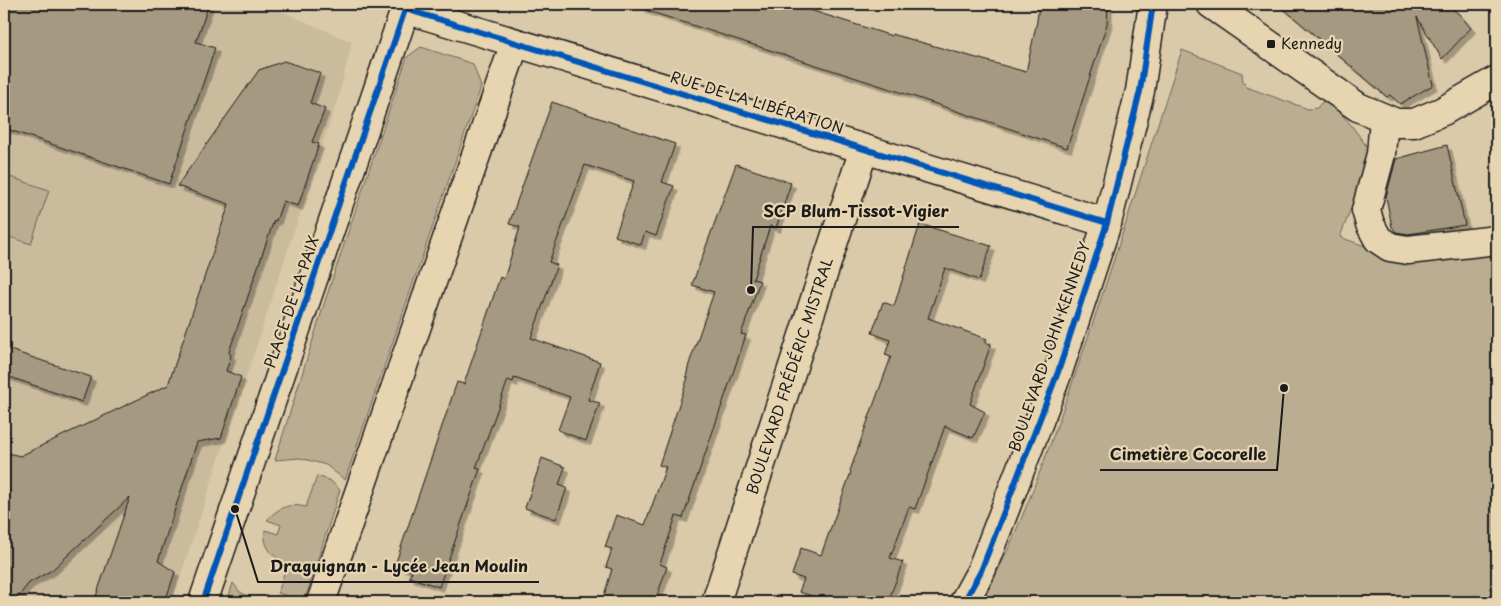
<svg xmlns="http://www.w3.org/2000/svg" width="1501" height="606" viewBox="0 0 1501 606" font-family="'Playpen Sans',sans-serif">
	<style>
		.built { fill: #cbbb9d }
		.green { fill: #bbad92; stroke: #6c6457 }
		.building { fill: #a59981; stroke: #1c1c1c; filter: url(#shadow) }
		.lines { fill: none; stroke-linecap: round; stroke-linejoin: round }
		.minor-casing { stroke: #1c1c1c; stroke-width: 31 }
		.tertiary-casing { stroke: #1c1c1c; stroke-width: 31 }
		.minor { stroke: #e7d5b2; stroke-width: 28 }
		.tertiary { stroke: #e7d5b2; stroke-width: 28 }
		.cycleway-casing { stroke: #e7d5b2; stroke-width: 9 }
		.cycleway { stroke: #0057b8; stroke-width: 6 }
		.poi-dot { fill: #1c1c1c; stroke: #e7d5b2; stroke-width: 2 }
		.labels { text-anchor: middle; stroke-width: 4.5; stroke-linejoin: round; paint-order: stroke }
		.poi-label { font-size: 15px; fill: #1c1c1c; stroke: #e7d5b2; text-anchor: start }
		.street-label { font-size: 15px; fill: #1c1c1c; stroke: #e7d5b2 }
		.leader { fill: none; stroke: #1c1c1c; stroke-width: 2 }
		.callout-dot { fill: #1c1c1c; stroke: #e7d5b2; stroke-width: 2 }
		.callout-label { font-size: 16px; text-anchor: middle; font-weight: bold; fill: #1c1c1c; stroke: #e7d5b2; stroke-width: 4.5; stroke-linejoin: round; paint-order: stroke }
	</style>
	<defs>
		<filter id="shadow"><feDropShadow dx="4.5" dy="4.5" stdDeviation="0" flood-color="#0004"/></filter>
	</defs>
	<rect width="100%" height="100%" fill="#dbcaa9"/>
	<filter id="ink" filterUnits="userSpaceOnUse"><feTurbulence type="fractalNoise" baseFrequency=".02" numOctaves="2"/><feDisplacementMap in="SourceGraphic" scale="10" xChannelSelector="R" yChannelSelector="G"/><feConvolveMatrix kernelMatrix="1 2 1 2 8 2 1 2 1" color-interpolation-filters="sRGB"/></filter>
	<g filter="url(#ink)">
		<polygon class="built" points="4,4 265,4 352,42 339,95 172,602 4,602"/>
		<g class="green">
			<polygon points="421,47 473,64 481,87 345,480 326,465 300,458 275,460 326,298 407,57"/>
			<path d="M1182,50L1242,73L1243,81L1246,87L1308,109L1317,108L1326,97L1352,126L1372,154L1340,237L1403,260L1497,250V602H982C1020,531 1047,454 1074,378C1112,269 1146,159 1182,50Z"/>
			<polygon points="4,175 49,190 31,244 4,235"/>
			<path d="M317,476L331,481L340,490L306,596L294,598L278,593L287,564C273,557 263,548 265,530L278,534L281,525L267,520C279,507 289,503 306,507Z"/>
			<polygon points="233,583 240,592 259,602 227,602"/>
		</g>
		<g class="building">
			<polygon points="4,4 209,4 196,42 215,48 169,184 4,128"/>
			<polygon points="643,4 791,4 892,36 892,34 1026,72 1037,21 1039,4 1108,4 1107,24 1067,148 909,95 642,9"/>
			<polygon points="1278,4 1446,4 1459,14 1471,28 1442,59 1417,17 1433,85 1400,104 1390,95 1387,97"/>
			<polygon points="284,61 320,73 310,103 325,109 312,142 319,144 298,206 283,201 276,221 274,220 229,352 231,356 226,371 241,377 221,438 197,442 158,561 175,572 165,602 94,602 130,497 52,570 29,583 14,602 4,602 4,452 20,456 168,385 229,204 177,186 259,70"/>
			<polygon points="552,102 675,144 662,182 674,186 656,236 645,232 641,245 615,236 634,181 585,165 549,262 557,265 531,338 600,362 588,400 600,403 586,441 558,430 570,397 514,378 513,382 508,380 476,468 480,469 439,587 409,577 412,571 395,565 457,382 464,384 500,277 504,279 520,227 509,224"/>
			<polygon points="1447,145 1465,225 1408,234 1396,232 1392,227 1386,197 1396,159"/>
			<polygon points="736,164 791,183 776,228 770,226 753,279 760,281 741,334 746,335 683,518 676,516 660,564 667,567 655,602 602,602 612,569 606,567 612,549 605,547 616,515 645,525 666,467 659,465 688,377 686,377 689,364 714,292 692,285"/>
			<polygon points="920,224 991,246 979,280 945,268 928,318 987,339 985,343 991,344 970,404 985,412 973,438 945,426 915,509 909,507 890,558 903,562 888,602 832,602 799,592 804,579 792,575 801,548 821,555 851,472 850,471 868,420 891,357 885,355 890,340 872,333 883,302 894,306"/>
			<polygon points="4,348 91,377 82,402 4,375"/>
			<polygon points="542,458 565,467 559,485 567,488 556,519 525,508"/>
		</g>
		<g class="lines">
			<g class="minor-casing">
				<g id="minor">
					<polyline points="405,9 1107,223"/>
					<polyline points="1384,119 1381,154 1366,210 1370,224 1378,239 1390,247 1408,250 1497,240"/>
					<polyline points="203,602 407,4"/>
					<polyline points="321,602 515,43"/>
					<polyline points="716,602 864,149"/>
				</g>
			</g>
			<g class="tertiary-casing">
				<g id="tertiary">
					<polyline points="1211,4 1358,107 1396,123 1414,123 1443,111 1497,80"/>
					<polyline points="964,602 981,571 1058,372 1107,223 1140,91 1153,4"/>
				</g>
			</g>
			<use href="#minor" class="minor"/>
			<use href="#tertiary" class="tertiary"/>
			<g class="cycleway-casing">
				<g id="cycleway">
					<polyline points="405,9 1107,223"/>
					<polyline points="203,602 407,4"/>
					<polyline points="964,602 981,571 1058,372 1107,223 1140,91 1153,4"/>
				</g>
			</g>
			<use href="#cycleway" class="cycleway"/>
		</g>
	</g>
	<rect class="poi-dot" x="1266" y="39" width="10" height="10" rx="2.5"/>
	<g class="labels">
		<g class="poi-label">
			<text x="1281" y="49">Kennedy</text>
		</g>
		<g class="street-label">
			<text transform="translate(757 103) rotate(17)" y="5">RUE DE LA LIBÉRATION</text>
			<text transform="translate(292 302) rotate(-71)" y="5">PLACE DE LA PAIX</text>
			<text transform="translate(1050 347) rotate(-71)" y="5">BOULEVARD JOHN KENNEDY</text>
			<text transform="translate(790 376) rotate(-72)" y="5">BOULEVARD FRÉDÉRIC MISTRAL</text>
		</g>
	</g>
	<path class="leader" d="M751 290L753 227H959M1284 388L1277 470H1100M235 509L258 582H539"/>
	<g class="callout-dot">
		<circle cx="751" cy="290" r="5"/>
		<circle cx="1284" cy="388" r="5"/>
		<circle cx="235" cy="509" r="5"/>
	</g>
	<g class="callout-label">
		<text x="856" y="217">SCP Blum-Tissot-Vigier</text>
		<text x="1188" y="460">Cimetière Cocorelle</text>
		<text x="399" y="572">Draguignan - Lycée Jean Moulin</text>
	</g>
	<rect width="1501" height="606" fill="none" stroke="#e7d5b2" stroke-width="20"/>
	<rect x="10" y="10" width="1481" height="586" fill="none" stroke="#1c1c1c" stroke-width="2" filter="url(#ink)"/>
</svg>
